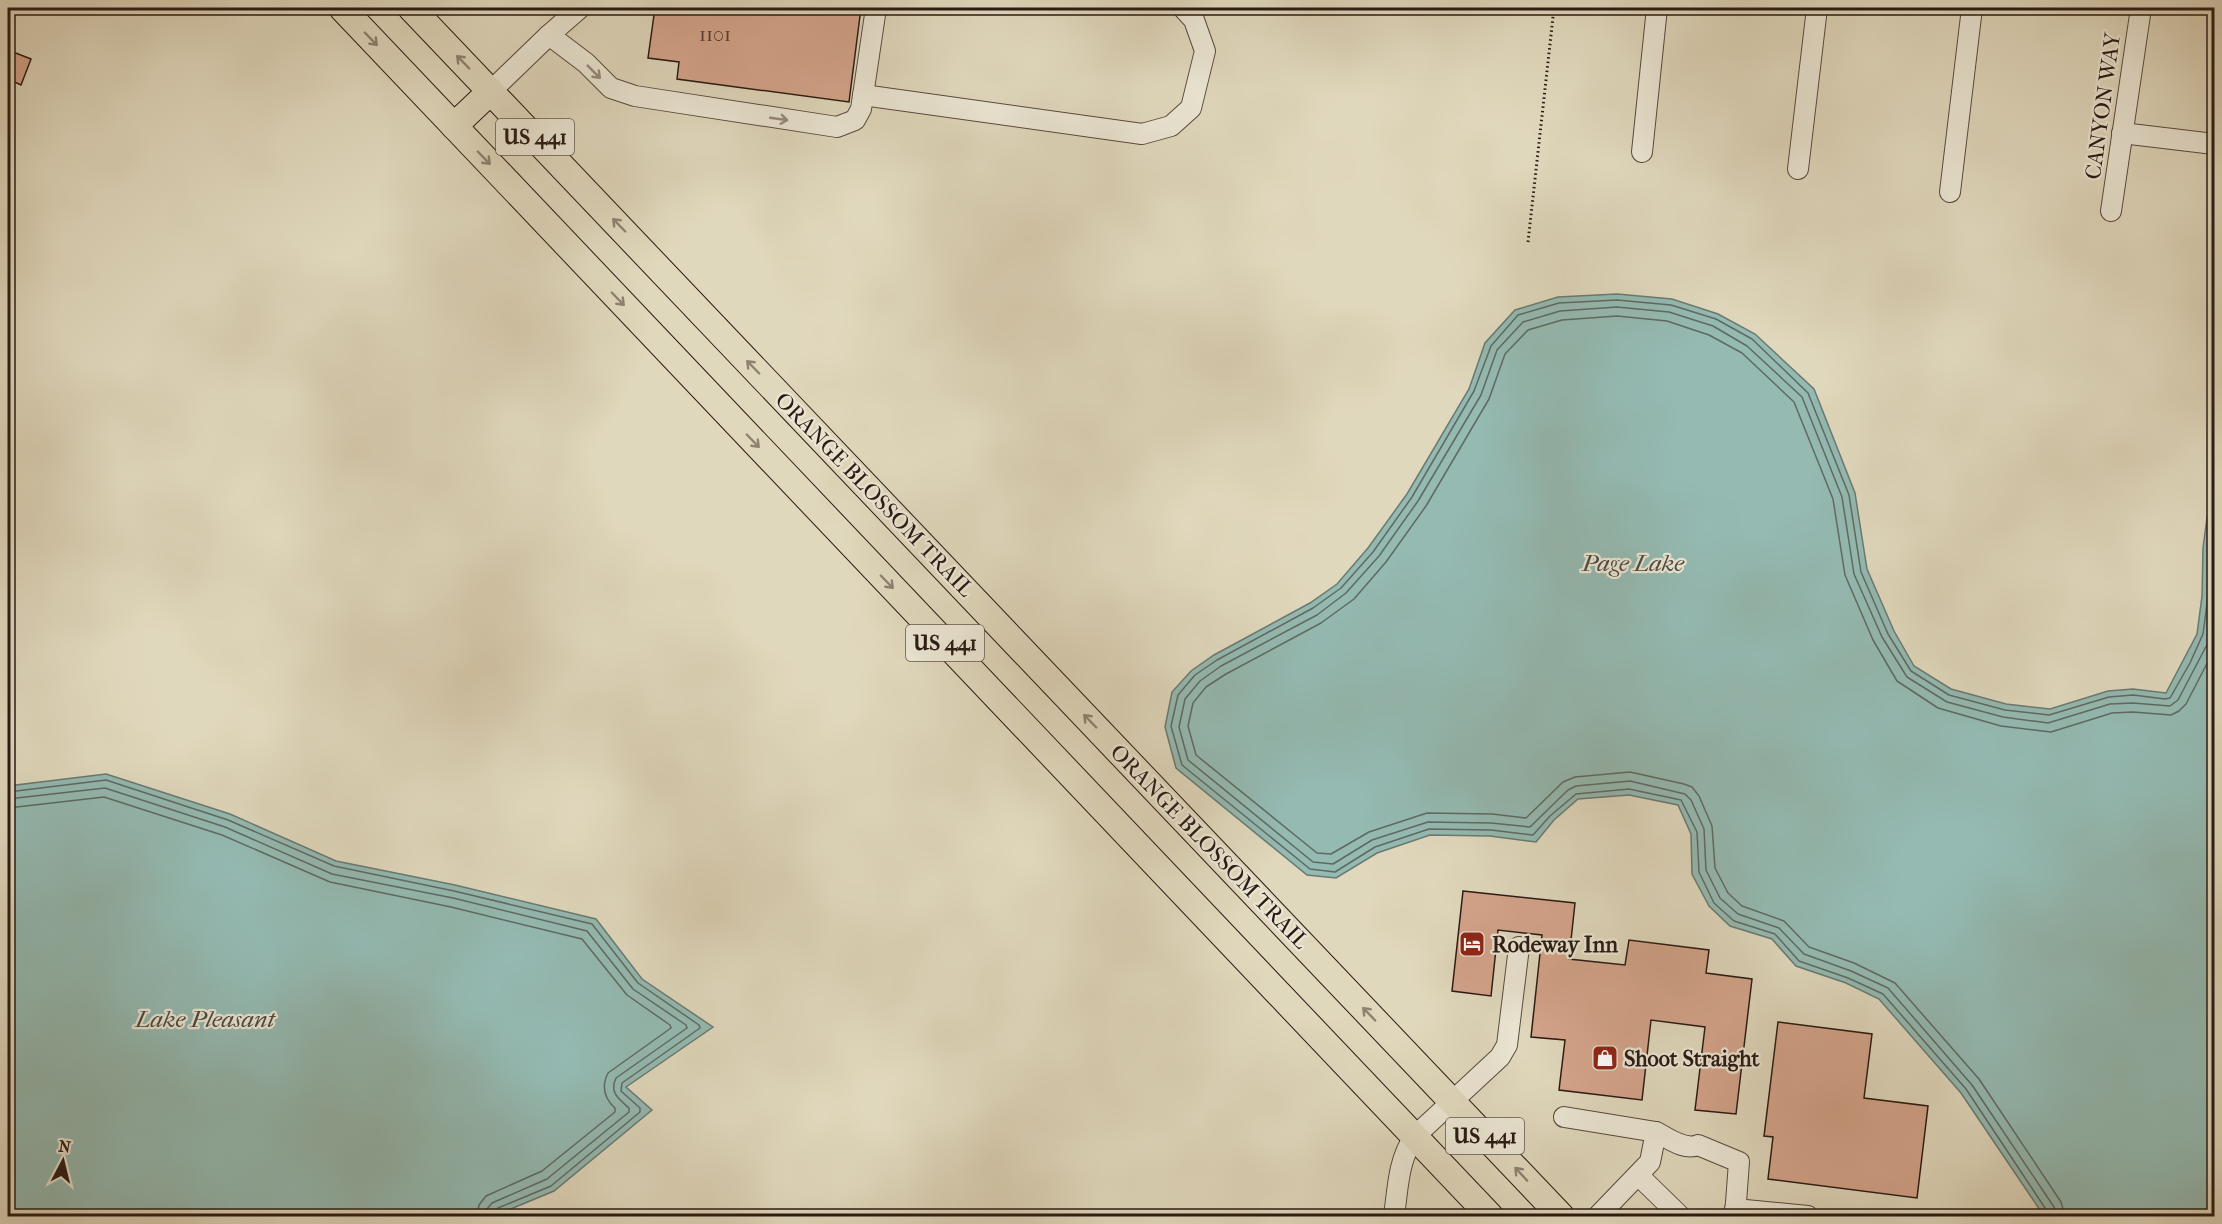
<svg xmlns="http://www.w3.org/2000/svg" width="2222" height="1224" viewBox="0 0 2222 1224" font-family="'IM FELL French Canon',serif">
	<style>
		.water { fill: #94bab2; stroke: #697a73; stroke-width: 1.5 }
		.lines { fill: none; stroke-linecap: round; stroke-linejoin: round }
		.shore { stroke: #5e6a63; stroke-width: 1.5 }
		.building { fill: #d4a48b; stroke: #291a14; stroke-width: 1.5 }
		.minor-casing { stroke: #574a3e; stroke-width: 22 }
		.major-casing { stroke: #291a14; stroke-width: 28 }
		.path { stroke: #291a14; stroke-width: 3; stroke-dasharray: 1.5 3; stroke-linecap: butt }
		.minor { stroke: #ebe6d4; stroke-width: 20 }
		.major { stroke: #e0d8bd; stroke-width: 26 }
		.oneway { stroke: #8e8271 }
		.oneway2 { stroke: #948a7e }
		.labels { text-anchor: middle; stroke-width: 4.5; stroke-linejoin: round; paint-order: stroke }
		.number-label { font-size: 20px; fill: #543c32 }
		.shield { fill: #ebe6d4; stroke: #63574e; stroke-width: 1.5 }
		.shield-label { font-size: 21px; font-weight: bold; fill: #291a14 }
		.street-label { font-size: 22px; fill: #291a14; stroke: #ebe6d4 }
		.poi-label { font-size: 22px; font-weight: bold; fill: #291a14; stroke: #ebe6d4; text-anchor: start }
		.water-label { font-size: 24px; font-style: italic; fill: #494a43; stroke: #ebe6d4 }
	</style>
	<rect width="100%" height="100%" fill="#e0d8bd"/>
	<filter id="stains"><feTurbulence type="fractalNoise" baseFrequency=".00333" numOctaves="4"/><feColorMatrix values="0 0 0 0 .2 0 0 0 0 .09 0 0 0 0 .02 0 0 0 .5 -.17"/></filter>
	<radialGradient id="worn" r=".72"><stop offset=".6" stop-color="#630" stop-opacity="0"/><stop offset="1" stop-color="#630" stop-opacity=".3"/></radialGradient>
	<g class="water">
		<polygon points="1617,294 1672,299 1718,314 1755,334 1814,389 1855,493 1867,569 1894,631 1914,666 1951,689 2006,704 2050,709 2108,691 2133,689 2166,693 2197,634 2202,596 2203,548 2214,465 2214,1216 2044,1216 1961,1093 1879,999 1846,983 1796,966 1772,939 1730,926 1709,906 1692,874 1691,834 1678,805 1629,795 1578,799 1554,820 1536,842 1490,836 1430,835 1377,853 1336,878 1307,875 1176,768 1165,727 1172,692 1191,671 1214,655 1310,603 1337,584 1368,548 1407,494 1469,389 1485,343 1515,310 1558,297"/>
		<polygon points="106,774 230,814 336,861 455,885 596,919 642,979 713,1027 626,1087 652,1110 554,1191 494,1216 8,1216 8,786"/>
	</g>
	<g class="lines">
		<g class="shore">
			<polyline points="8,792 106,780 228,820 334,866 454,891 592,924 638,983 699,1025 700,1028 622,1083 621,1091 640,1108 640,1112 551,1186 498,1208 494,1212 494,1216"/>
			<path d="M8,799L105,788L225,827L332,874L453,898L587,931L633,989L686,1025L687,1028L616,1078C609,1093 619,1099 629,1108V1112L547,1179L492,1203L487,1209L486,1216"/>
			<path d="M8,808L104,797L222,835L330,882L451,907L582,939L627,995L670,1025L671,1028L608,1073C601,1087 604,1098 615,1108V1112L542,1171L486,1196L479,1205L477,1216"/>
			<polyline points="2048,1216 2047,1211 1966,1089 1883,994 1848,978 1799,961 1775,934 1734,921 1714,903 1699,872 1697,832 1681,800 1629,789 1576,794 1550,816 1533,835 1491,830 1429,829 1375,847 1335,872 1310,869 1182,765 1171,726 1178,695 1195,675 1217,660 1313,608 1341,588 1373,552 1412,497 1474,391 1491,346 1518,315 1559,303 1617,300 1671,305 1716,319 1752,339 1808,393 1849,495 1861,572 1888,634 1911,671 1949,695 2005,710 2049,715 2109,697 2133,695 2165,699 2170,698 2190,663 2203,634 2208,596 2209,549 2214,506"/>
			<polyline points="2056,1216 2054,1207 1972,1085 1888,988 1851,971 1804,954 1779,928 1738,914 1720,898 1706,870 1704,829 1691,800 1685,794 1630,781 1576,786 1568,790 1530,827 1491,823 1428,822 1372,840 1333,864 1313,862 1188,760 1179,727 1185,699 1200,681 1221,666 1317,615 1346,593 1379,556 1418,501 1481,395 1497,350 1523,322 1560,311 1617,307 1669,312 1713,326 1747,346 1802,397 1842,497 1854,574 1882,637 1907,677 1947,702 2003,717 2048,723 2110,704 2133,703 2170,706 2178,700 2210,639 2214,606"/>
			<polyline points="2065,1216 2061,1202 1979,1079 1895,983 1854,963 1809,947 1784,921 1742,906 1728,893 1715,868 1712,826 1699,796 1692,787 1684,784 1630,772 1575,777 1563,782 1526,818 1492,814 1427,813 1369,832 1331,854 1317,853 1196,755 1188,726 1193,703 1206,687 1226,674 1321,623 1354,599 1386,562 1426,506 1489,399 1505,354 1528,330 1562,320 1617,316 1667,321 1709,335 1742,353 1794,402 1833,499 1845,575 1873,640 1897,681 1938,708 2001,726 2051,732 2112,713 2133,712 2171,715 2179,711 2186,704 2214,650"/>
		</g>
	</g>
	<g class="building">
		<polygon points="655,8 861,8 849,102 677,79 679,62 648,58"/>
		<polygon points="8,50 31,59 21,85 8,79"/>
		<polygon points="1463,891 1575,903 1569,959 1625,965 1629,940 1709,950 1706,973 1752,979 1736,1114 1695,1110 1705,1027 1651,1020 1642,1100 1559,1090 1565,1040 1531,1037 1542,935 1498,930 1491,996 1452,991"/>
		<polygon points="1778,1022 1872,1034 1864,1098 1928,1106 1917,1198 1768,1179 1773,1137 1764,1136"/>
	</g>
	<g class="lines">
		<g class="minor-casing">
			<g id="minor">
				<polyline points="549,35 586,63 611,88 635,96 837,127 855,120 861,109 876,8"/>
				<polyline points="491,91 549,35 580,8"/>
				<polyline points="863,95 1142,134 1171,126 1191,108 1205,51 1194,20 1183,8"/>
				<polyline points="2122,133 2214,144"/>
				<polyline points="1642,152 1657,8"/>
				<polyline points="1798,169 1817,8"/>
				<polyline points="1950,192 1972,8"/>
				<polyline points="2111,211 2141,8"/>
				<polyline points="1564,1117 1656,1132 1650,1162 1598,1216"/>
				<path d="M1656,1132C1668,1138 1685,1151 1698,1145L1739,1162L1735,1216"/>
				<polyline points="1638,1175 1680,1216"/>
				<polyline points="1735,1209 1808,1216"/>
				<path d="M1394,1216C1398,1188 1398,1161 1414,1137L1500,1057L1507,1045L1519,947"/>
			</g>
		</g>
		<g class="major-casing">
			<g id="major">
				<polyline points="342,8 1490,1216"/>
				<polyline points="411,8 1561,1216"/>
				<polyline points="454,126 491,91"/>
			</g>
		</g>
		<polyline class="path" points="1528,242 1554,8"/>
		<use href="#minor" class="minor"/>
		<use href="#major" class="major"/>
	</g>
	<defs><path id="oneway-shaft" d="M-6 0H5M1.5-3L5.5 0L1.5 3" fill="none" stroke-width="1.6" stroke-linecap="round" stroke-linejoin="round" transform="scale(1.5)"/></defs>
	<g class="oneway">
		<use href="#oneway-shaft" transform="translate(371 39) rotate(46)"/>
		<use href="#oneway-shaft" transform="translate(463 62) rotate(-134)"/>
		<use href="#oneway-shaft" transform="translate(484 158) rotate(46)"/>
		<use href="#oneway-shaft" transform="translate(619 225) rotate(-134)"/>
		<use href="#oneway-shaft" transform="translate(618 299) rotate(46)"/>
		<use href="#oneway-shaft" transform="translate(753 367) rotate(-134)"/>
		<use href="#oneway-shaft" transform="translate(753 441) rotate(46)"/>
		<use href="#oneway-shaft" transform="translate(887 582) rotate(46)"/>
		<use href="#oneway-shaft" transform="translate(1090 721) rotate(-134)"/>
		<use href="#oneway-shaft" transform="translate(1369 1014) rotate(-134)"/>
		<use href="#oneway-shaft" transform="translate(1521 1174) rotate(-133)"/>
	</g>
	<g class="oneway2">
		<use href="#oneway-shaft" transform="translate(594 72) rotate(45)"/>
		<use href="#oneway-shaft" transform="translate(779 119) rotate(8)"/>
	</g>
	<defs>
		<g id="hotel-square" transform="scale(1.35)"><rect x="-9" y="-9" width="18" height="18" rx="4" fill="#8f2418" stroke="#ebe6d4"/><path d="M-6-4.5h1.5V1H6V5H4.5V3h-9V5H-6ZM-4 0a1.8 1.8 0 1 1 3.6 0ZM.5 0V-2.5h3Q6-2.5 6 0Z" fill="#fff"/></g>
		<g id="shop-square" transform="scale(1.35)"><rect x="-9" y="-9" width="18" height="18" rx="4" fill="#8f2418" stroke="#ebe6d4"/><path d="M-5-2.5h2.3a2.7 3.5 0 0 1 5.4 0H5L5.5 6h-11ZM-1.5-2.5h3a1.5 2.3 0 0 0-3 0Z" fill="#fff"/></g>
	</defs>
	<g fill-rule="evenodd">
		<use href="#hotel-square" x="1472" y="944"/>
		<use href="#shop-square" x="1605" y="1058"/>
	</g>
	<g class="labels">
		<g class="number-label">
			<text x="715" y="41">1101</text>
		</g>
		<g class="shield">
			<rect x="496" y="119" width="78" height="36" rx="4.5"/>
			<rect x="906" y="625" width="78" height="36" rx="4.5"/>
			<rect x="1446" y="1118" width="78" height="36" rx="4.5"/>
		</g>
		<g class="shield-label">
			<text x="535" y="144">US 441</text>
			<text x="945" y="650">US 441</text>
			<text x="1485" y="1143">US 441</text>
		</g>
		<g class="street-label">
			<text transform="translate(2102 106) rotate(-82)" y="8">CANYON WAY</text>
			<text transform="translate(875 494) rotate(46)" y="8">ORANGE BLOSSOM TRAIL</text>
			<text transform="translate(1210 846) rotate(46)" y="8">ORANGE BLOSSOM TRAIL</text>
		</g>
		<g class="poi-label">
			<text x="1492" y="952">Rodeway Inn</text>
			<text x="1624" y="1066">Shoot Straight</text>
		</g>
		<g class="water-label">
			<text x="1633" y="571">Page Lake</text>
			<text x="205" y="1027">Lake Pleasant</text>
		</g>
	</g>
	<rect width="2222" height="1224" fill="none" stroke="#e0d8bd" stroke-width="30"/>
	<rect x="9" y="9" width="2204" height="1206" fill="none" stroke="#291a14" stroke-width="3"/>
	<rect x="15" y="15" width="2192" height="1194" fill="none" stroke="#291a14" stroke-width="1.5"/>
	<g transform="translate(63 1161) rotate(7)" stroke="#ebe6d4" stroke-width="4.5" paint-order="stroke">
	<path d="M0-4.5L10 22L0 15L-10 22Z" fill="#291a14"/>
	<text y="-9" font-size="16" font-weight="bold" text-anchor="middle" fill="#291a14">N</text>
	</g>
	<rect width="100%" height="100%" filter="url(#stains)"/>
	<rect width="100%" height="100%" fill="url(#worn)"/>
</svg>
